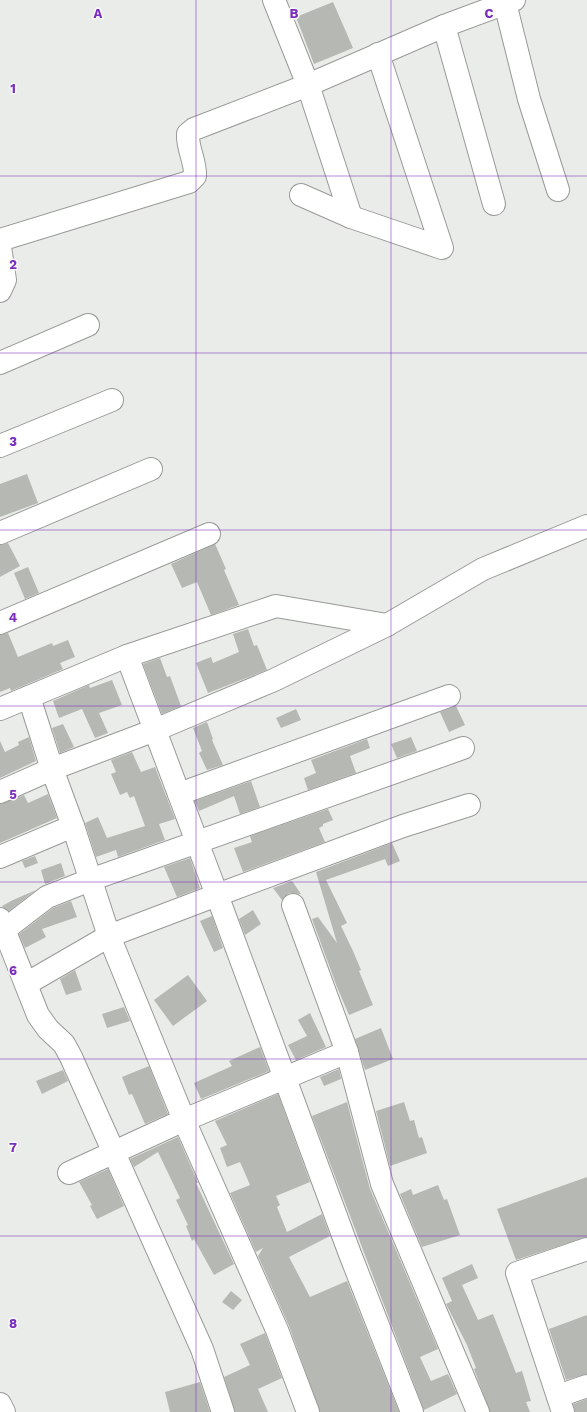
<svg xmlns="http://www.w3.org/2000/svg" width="587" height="1412" viewBox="0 0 587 1412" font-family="'Work Sans',sans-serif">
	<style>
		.building { fill: #b6b8b4 }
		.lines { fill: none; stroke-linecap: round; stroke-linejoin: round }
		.minor-casing { stroke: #989a97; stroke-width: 24 }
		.minor { stroke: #fff; stroke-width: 22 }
		.grid { fill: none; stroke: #7b2cbf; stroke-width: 1; stroke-opacity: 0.55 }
		.grid-label { font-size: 13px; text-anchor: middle; font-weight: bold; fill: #7b2cbf; stroke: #f7f9f5; stroke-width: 3; stroke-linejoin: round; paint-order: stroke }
	</style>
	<rect width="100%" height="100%" fill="#e9ece8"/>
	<g class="building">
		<polygon points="333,2 353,48 314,64 296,17"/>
		<polygon points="27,474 38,503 0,517 0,484"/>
		<polygon points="8,543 20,566 0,577 0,545"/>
		<polygon points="215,544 226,569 224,570 239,605 211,615 197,582 182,588 171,564"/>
		<polygon points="28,567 39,593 25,599 14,573"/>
		<polygon points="248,629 254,646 257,645 267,670 208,693 196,663 211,657 213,663 239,652 233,634"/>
		<polygon points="8,633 18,657 52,643 53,646 68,640 75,657 60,663 63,669 11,691 10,688 0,692 0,635"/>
		<polygon points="160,658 167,677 170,676 181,706 162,714 143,664"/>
		<polygon points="112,680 122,705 99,713 108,733 95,738 82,709 59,718 53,701 89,685 90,688"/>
		<polygon points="456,706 465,725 449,732 440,712"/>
		<polygon points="296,709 301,720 281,728 276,718"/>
		<polygon points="207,722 213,739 212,740 223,765 207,770 199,753 202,751 193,728"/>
		<polygon points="63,724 74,747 60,753 52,728"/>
		<polygon points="29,737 36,761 0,778 0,741 5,752 19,745 18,742"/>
		<polygon points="411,737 417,751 397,758 391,744"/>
		<polygon points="367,739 370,748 350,756 356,773 308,790 304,778 316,773 311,760"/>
		<polygon points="132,752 141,772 155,767 175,819 159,824 165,840 118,857 116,850 96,857 85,823 98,817 107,838 145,826 134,796 130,798 127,792 120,795 111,774 116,772 111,760"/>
		<polygon points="251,781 260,807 240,814 234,796 199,811 195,801"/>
		<polygon points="48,794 57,818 0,843 0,804 24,795 28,803"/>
		<polygon points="328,809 333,820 323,824 323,826 319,828 325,842 243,872 234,848 252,842 250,836"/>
		<polygon points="392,843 400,861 388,866 385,859 326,880 347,923 341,926 353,951 361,970 359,971 373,1005 349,1015 337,987 312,919 318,917 337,943 316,872"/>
		<polygon points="35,856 38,863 25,868 22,861"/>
		<polygon points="190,858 200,888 177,897 164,867"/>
		<polygon points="61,863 65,876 45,884 41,870"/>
		<polygon points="292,881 301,894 289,893 282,900 273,888"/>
		<polygon points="36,890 9,911 3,907 2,906 13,900"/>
		<polygon points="71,901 77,917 42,929 46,937 25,948 19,934 53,908"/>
		<polygon points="253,910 261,924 245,935 239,919"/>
		<polygon points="212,916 223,948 214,952 200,921"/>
		<polygon points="75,970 82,990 66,995 60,979"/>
		<polygon points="188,975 207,1001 173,1026 154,1000"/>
		<polygon points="124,1007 130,1021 107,1028 102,1014"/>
		<polygon points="310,1013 326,1047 296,1060 288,1045 307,1036 298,1020"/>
		<polygon points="381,1028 393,1059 365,1070 355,1039"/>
		<polygon points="260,1047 269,1071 201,1099 194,1083 232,1066 229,1061"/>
		<polygon points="149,1066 168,1114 145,1124 132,1094 129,1095 122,1077"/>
		<polygon points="339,1069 341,1079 324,1086 320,1077"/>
		<polygon points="63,1070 68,1081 42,1094 36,1081"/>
		<polygon points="278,1094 310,1182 276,1196 280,1205 277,1207 287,1232 322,1214 330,1236 289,1257 310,1297 347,1281 399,1412 320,1412 289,1326 258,1256 263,1248 256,1252 230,1193 250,1185 240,1162 227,1167 220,1148 227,1145 215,1121"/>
		<polygon points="347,1102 370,1189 438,1349 420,1357 431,1381 448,1374 457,1394 424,1410 312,1116"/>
		<polygon points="404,1102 410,1121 414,1120 419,1138 422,1137 427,1153 390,1166 376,1111"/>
		<polygon points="178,1137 198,1183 196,1183 234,1264 214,1275 194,1239 192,1241 186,1226 188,1225 176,1200 180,1198 158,1152 134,1167 130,1159"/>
		<polygon points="108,1169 124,1206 97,1219 90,1206 92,1205 79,1182"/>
		<polygon points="587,1177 587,1237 516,1260 497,1209"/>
		<polygon points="438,1185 444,1200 447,1199 460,1235 422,1247 400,1194 411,1189 413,1195"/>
		<polygon points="472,1264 478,1278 462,1285 478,1320 493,1314 516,1373 522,1371 531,1401 526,1402 530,1412 490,1412 474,1369 476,1368 467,1345 446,1304 452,1301 442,1278"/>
		<polygon points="231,1291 242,1300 233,1310 222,1302"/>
		<polygon points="587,1315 587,1374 566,1380 549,1329"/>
		<polygon points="265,1333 282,1378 258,1389 268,1412 235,1412 224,1377 250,1365 240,1344"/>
		<polygon points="200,1382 210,1412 170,1412 165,1392"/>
		<polygon points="587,1399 587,1412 575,1412 573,1404"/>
	</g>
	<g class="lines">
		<g class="minor-casing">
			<g id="minor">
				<polyline points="274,0 308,85 351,217"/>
				<polyline points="505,3 529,99 558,190"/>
				<polyline points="444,26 494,204"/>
				<polyline points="301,195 351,217 442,248 378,54"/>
				<path d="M0,240L189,182L195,176C196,162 187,148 188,134L194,129L308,85L444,26L514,0"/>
				<polyline points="0,247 5,280 0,291"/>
				<polyline points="0,363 88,325"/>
				<polyline points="0,446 112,400"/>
				<polyline points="0,533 151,469"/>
				<polyline points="0,623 209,534"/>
				<polyline points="387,625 276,606 127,656 217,895 403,826 469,805"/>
				<polyline points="29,697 52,769 73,826 109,936 184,1120 277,1330 308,1412"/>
				<polyline points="0,709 127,656"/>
				<polyline points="0,792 52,769 155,730 274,680 387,625 483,569 587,526"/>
				<polyline points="179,794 449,696"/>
				<polyline points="0,857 73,826"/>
				<polyline points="293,905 347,1052 382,1184 478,1412"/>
				<polyline points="0,919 38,1015 48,1029 64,1044 71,1057 202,1349 223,1412"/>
				<polyline points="4,930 47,897 90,880 463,748"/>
				<polyline points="26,984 109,936 217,895 350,1254 412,1412"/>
				<polyline points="69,1173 184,1120 347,1052"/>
				<polyline points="558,1396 587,1386"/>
				<polyline points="0,1404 4,1412"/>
				<polyline points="563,1412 517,1273 587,1249"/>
			</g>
		</g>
		<use href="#minor" class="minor"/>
	</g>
	<path class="grid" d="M196,0V1412M391,0V1412M0,176H587M0,353H587M0,530H587M0,706H587M0,882H587M0,1059H587M0,1236H587"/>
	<g class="grid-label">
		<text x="98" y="18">A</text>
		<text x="294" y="18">B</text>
		<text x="489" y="18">C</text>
		<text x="13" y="93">1</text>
		<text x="13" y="269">2</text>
		<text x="13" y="446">3</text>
		<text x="13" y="622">4</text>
		<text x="13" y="799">5</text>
		<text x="13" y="975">6</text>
		<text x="13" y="1152">7</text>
		<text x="13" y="1328">8</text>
	</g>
</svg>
